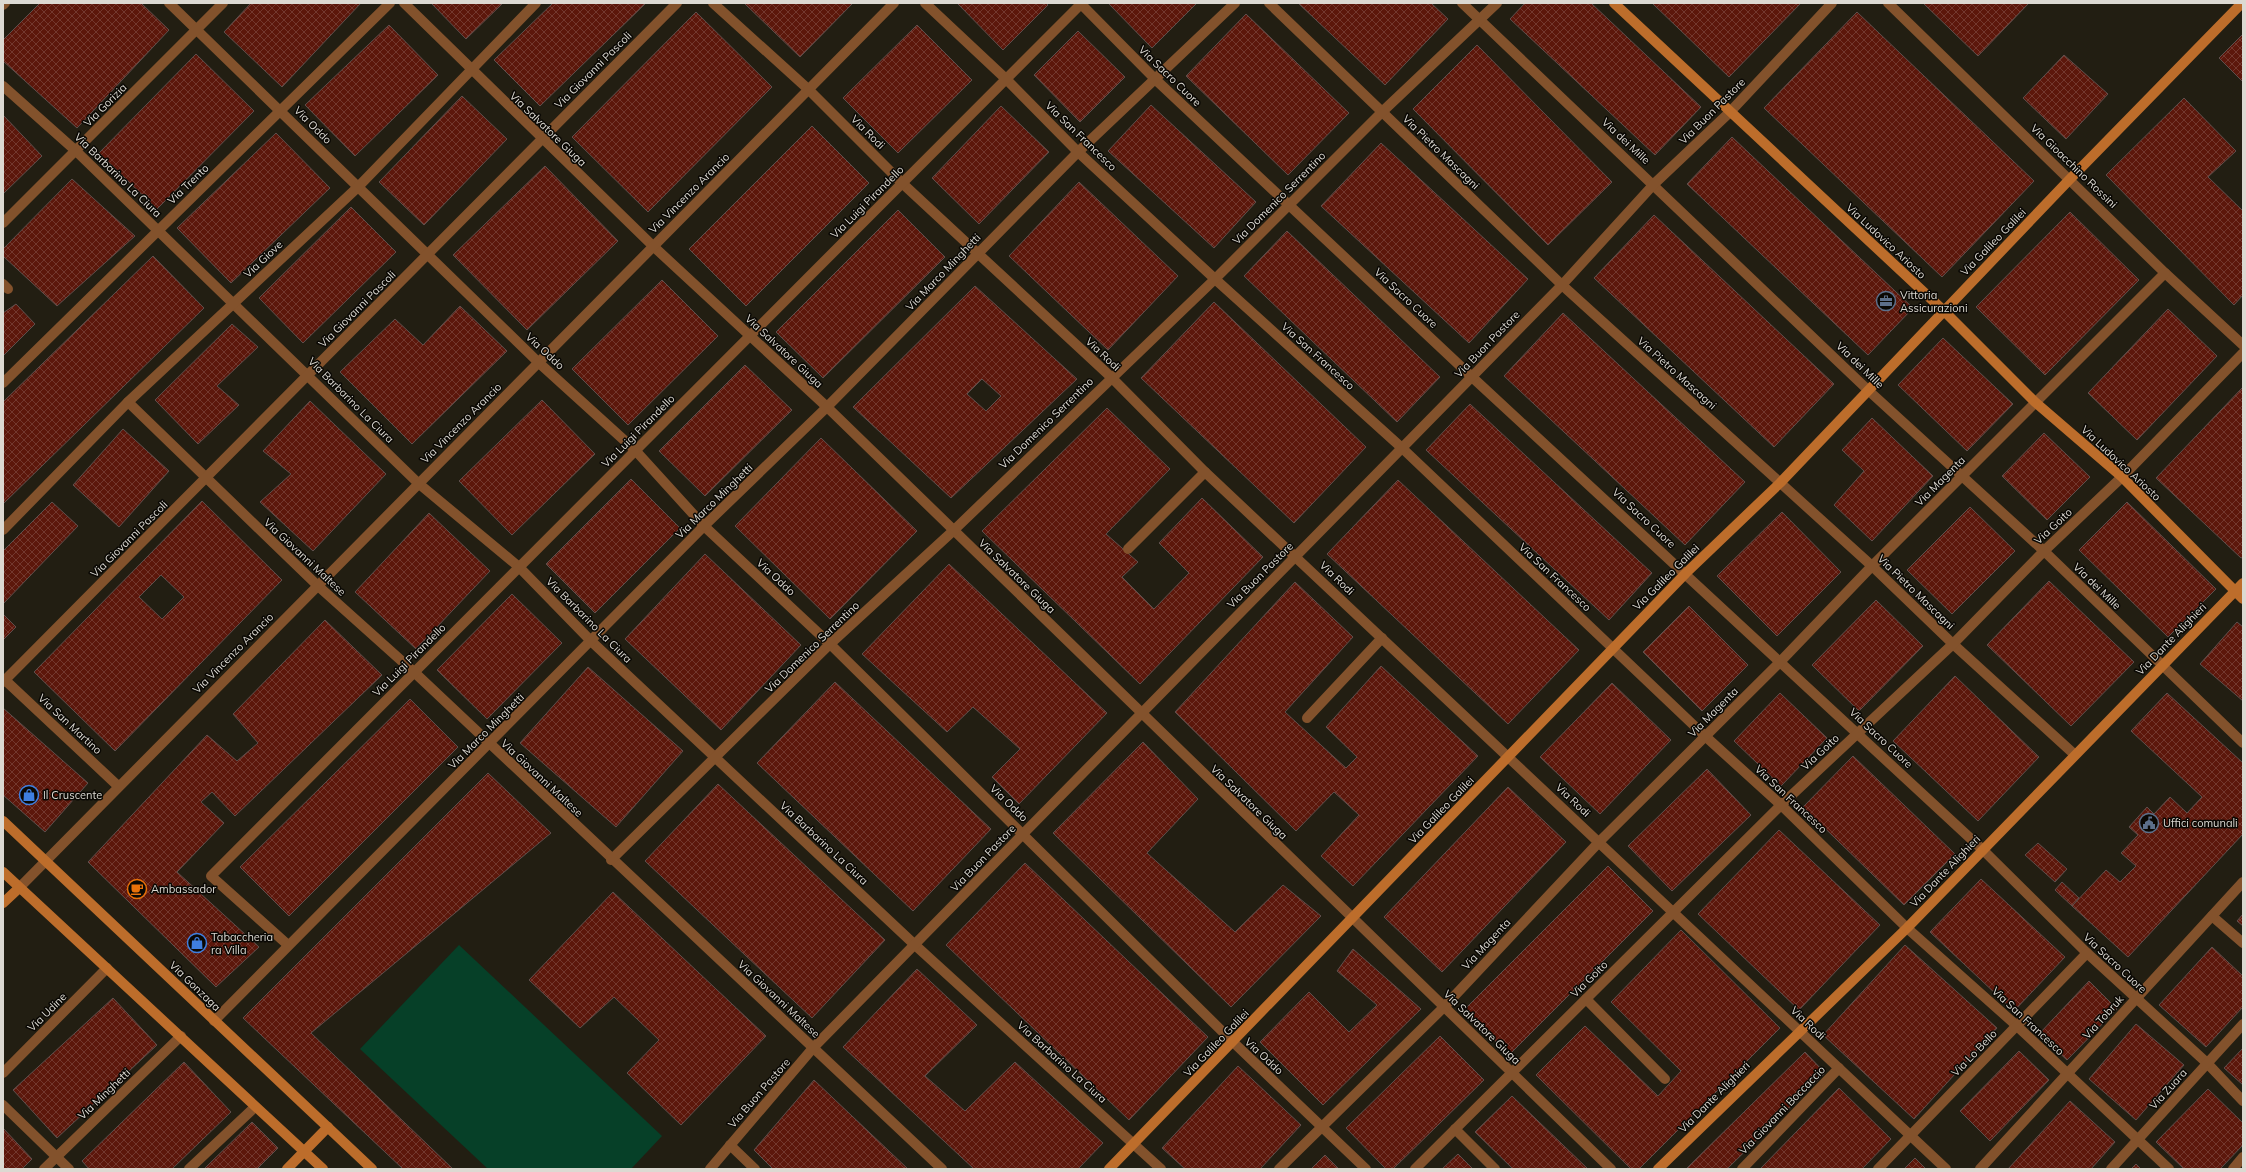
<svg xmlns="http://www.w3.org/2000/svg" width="2246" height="1172" viewBox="0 0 2246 1172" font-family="Mulish,sans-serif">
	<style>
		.green { fill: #064028 }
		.building { fill: url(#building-cross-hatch); stroke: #5f4f4c; fill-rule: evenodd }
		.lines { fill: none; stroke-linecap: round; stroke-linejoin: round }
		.lane { stroke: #83522c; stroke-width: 10 }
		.street { stroke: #83522c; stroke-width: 10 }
		.secondary { stroke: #bd6d2b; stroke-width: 10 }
		.labels { text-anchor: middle; stroke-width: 3; stroke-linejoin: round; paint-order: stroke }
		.street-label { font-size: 11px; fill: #dcd9d2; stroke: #0a0804 }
		.poi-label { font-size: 11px; fill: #dcd9d2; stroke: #0a0804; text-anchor: start }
	</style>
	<defs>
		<pattern id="building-cross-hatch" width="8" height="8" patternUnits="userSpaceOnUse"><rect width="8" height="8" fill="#5c170b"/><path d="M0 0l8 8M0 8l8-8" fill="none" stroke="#73382e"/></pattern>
	</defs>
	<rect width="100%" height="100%" fill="#221e12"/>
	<polygon class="green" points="459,945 662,1136 631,1169 488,1169 360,1049"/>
	<g class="building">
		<polygon points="40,3 141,3 169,30 77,128 3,61 3,40"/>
		<polygon points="251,3 361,3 282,87 224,32"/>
		<polygon points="431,3 503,3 466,39"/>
		<polygon points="553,3 646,3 540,106 494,60"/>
		<polygon points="744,3 853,3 800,57"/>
		<polygon points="957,3 1046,3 1048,5 1003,50"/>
		<polygon points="1108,3 1197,3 1152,48"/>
		<polygon points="1298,3 1431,3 1448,19 1385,85"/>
		<polygon points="1525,3 1591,3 1701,107 1655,155 1510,19"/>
		<polygon points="1652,3 1801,3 1729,77"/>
		<polygon points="1923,3 2029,3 1978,56"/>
		<polygon points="696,12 772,87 648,212 572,137"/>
		<polygon points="1857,12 2034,181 1942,277 1764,108"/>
		<polygon points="1246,14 1349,113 1288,175 1186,76"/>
		<polygon points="389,25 438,75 355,156 305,105"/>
		<polygon points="917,25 972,80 898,153 843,98"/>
		<polygon points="1078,31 1125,77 1080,122 1034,75"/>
		<polygon points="2243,34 2243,82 2219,58"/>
		<polygon points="1477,45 1612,182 1548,245 1413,109"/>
		<polygon points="196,54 254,111 157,209 99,153"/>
		<polygon points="2064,55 2108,94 2066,139 2023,98"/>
		<polygon points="462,96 507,139 424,225 379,182"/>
		<polygon points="2184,98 2236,151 2208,177 2243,211 2243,295 2234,305 2106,175"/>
		<polygon points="1151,105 1256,202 1214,248 1108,151"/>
		<polygon points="1001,106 1049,152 979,224 932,178"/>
		<polygon points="3,115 42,156 3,194"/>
		<polygon points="812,126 869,183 746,306 689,249"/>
		<polygon points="276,133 330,188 231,283 177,228"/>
		<polygon points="1732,137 1913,308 1868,355 1687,184"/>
		<polygon points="1381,143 1528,279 1469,343 1321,206"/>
		<polygon points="545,166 618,241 527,330 453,255"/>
		<polygon points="72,179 135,236 57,306 3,256 3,249"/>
		<polygon points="1079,182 1178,276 1108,350 1009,256"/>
		<polygon points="351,207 396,252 303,343 259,298"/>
		<polygon points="898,210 945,257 823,378 776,332"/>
		<polygon points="2070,212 2139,280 2045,375 1976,307"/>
		<polygon points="1654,215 1834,384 1774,447 1594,278"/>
		<polygon points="1287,231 1440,377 1397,422 1244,276"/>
		<polygon points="153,256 204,308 3,504 3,402"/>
		<polygon points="662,280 718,336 628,425 572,369"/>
		<path d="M975,286L1077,379L951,498L853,407ZM982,379L1001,396L986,411L967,394Z"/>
		<polygon points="1214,302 1366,447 1294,523 1141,378"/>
		<polygon points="16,304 35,324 3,356 3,313"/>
		<polygon points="460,306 507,351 412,444 340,372 395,319 423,345"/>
		<polygon points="2168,309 2217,356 2137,440 2088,393"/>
		<polygon points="1563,313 1745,482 1685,545 1504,376"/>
		<polygon points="232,324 258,347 217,386 239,405 198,444 155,400"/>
		<polygon points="1943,338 2013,404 1967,451 1898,385"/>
		<polygon points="745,365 792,410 705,496 659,451"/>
		<polygon points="2243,387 2243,557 2241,558 2156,478"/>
		<polygon points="542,400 595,454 512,535 459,481"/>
		<polygon points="310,401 386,474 313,551 260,502 291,474 263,451"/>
		<polygon points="1470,404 1652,573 1609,620 1426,450"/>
		<polygon points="1107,408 1170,469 1106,534 1138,562 1122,577 1154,609 1189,573 1159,543 1202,498 1263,557 1140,684 982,531"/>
		<polygon points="1872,418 1933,476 1872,541 1834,505 1864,471 1842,450"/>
		<polygon points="123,429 169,471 119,527 73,485"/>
		<polygon points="2044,433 2090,477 2047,520 2002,476"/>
		<polygon points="821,438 917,531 830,619 735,526"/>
		<polygon points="631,479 680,528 595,613 546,564"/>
		<polygon points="1398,480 1579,650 1508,724 1327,554"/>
		<path d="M202,501L282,580L115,751L34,672ZM161,575L184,597L162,619L139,597Z"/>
		<polygon points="52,502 78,526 3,604 3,551"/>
		<polygon points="2127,502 2216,589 2168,637 2079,550"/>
		<polygon points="1970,507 2015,551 1952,614 1907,570"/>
		<polygon points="1782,512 1841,572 1777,636 1717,576"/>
		<polygon points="429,513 490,571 416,649 355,592"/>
		<polygon points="705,554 801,645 721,730 625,639"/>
		<polygon points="949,564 1107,713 1019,804 992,777 1020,749 973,707 947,732 862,654"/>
		<polygon points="2049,581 2134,662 2071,726 1987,645"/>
		<polygon points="1295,582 1353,637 1285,712 1346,768 1357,757 1326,727 1381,666 1478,756 1353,886 1321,856 1359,815 1334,792 1296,831 1175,712"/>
		<polygon points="512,594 562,643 487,719 437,670"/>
		<polygon points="1876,600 1923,646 1859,711 1812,665"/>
		<polygon points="1689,606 1748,665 1702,711 1643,652"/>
		<polygon points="3,614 16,627 3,640"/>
		<polygon points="325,620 382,675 235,816 212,792 201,802 224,823 177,872 259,947 216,987 88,862 207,735 237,761 258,743 233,714"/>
		<polygon points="2237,622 2243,627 2243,701 2200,664"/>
		<polygon points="588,667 683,751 616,827 520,743"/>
		<polygon points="1955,676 2039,757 1978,821 1893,741"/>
		<polygon points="835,682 991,829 913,911 757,763"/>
		<polygon points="1612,683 1671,740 1600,814 1540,757"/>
		<polygon points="1780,693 1827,738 1781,786 1734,741"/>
		<polygon points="2167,693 2243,763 2243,834 2128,957 2072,906 2106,870 2120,882 2136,866 2121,853 2138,835 2129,827 2147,807 2154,814 2170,797 2187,813 2202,797 2131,731"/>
		<polygon points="410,699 458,747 289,916 240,867"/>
		<polygon points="3,708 88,783 45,832 3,795"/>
		<polygon points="1143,742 1198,799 1147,853 1235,932 1283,885 1321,916 1231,1007 1053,833"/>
		<polygon points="1853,756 1955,854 1904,905 1803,807"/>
		<polygon points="1707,769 1751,815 1672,891 1628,846"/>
		<polygon points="488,773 551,833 311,1033 453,1169 403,1169 243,1018"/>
		<polygon points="718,784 885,940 812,1018 645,861"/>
		<polygon points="1508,787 1566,842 1442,972 1384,917"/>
		<polygon points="1779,830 1880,925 1799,1010 1698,914"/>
		<polygon points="2038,843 2067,869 2055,882 2025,855"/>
		<polygon points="1025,863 1208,1037 1129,1120 946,945"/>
		<polygon points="1608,866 1653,911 1509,1055 1464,1010"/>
		<polygon points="1981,879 2065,957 2014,1011 1930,932"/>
		<polygon points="2062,882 2079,898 2072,906 2055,890"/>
		<polygon points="613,892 766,1036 681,1125 627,1073 659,1040 614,997 580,1028 529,980"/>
		<polygon points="2243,914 2243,926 2237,921"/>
		<polygon points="1681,930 1780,1028 1639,1169 1631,1169 1536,1075 1585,1026 1658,1096 1681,1071 1611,1002"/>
		<polygon points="1905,945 1997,1028 1914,1119 1823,1035"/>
		<polygon points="2212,947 2243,976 2243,1007 2206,1047 2159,1005"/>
		<polygon points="1353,949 1421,1009 1323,1105 1260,1042 1309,992 1349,1032 1377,1005 1337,971"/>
		<polygon points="917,969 977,1025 925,1076 965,1111 1015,1062 1103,1143 1078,1169 974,1169 843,1047"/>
		<polygon points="2089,981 2117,1009 2067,1060 2039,1034"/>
		<polygon points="113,998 157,1045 57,1138 13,1090"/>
		<polygon points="2136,1024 2184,1065 2136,1120 2089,1079"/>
		<polygon points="1440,1036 1484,1080 1393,1169 1386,1169 1346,1128"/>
		<polygon points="2243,1048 2243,1085 2224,1068"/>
		<polygon points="2019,1051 2049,1080 1990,1141 1960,1111"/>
		<polygon points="1805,1052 1825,1073 1727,1169 1686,1169"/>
		<polygon points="184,1062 231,1112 172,1169 89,1169 82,1161"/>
		<polygon points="1238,1066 1301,1125 1260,1169 1185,1169 1162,1148"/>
		<polygon points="814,1080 908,1169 773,1169 754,1150"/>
		<polygon points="1839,1088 1891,1139 1862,1169 1760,1169"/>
		<polygon points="2208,1089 2243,1123 2243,1145 2220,1169 2184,1169 2156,1142"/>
		<polygon points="1512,1096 1588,1169 1513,1169 1475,1132"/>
		<polygon points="2070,1101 2115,1142 2091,1169 2008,1169"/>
		<polygon points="252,1122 278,1148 257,1169 204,1169"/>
		<polygon points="3,1128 32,1159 22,1169 3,1169"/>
		<polygon points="1458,1154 1473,1169 1442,1169"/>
		<polygon points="1325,1155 1339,1169 1311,1169"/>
		<polygon points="1915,1158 1926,1169 1904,1169"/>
		<polygon points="2136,1164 2141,1169 2131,1169"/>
	</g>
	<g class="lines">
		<g class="lane">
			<polyline points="3,284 8,289"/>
			<polyline points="1128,549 1205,472"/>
			<polyline points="1307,718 1382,638"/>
			<polyline points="1586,999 1665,1079"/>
			<polyline points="1455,1129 1495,1169"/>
		</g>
		<g class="street">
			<polyline points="169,3 538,362 635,450 704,526 830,644 1233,1042 1366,1169"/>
			<polyline points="404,3 653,246 827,407 1611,1169"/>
			<polyline points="713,3 808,89 902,183 1111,377 1205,472 1946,1169"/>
			<polyline points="925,3 1006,79 1078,152 1215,279 1402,448 1705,736 1781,805 1907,928 2017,1026 2169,1169"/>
			<polyline points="1080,3 1156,80 1472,377 1983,850 2087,953 2207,1063 2243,1101"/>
			<polyline points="1269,3 1562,285 1872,566 1953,644 2074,754"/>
			<polyline points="1462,3 1869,391 2044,551 2243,743"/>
			<polyline points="1888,3 2165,273 2243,345"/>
			<polyline points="3,5 5,3"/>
			<polyline points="3,86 76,151 418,483 519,567 591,641 915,945 1161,1169"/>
			<polyline points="3,223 223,3"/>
			<polyline points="3,383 390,3"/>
			<polyline points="128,402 317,585 414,672 942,1169"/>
			<polyline points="3,530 128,402 358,187 536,3"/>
			<polyline points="5,680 118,786"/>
			<polyline points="3,682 677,3"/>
			<polyline points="611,860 830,644 953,531 1215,279 1382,112 1497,3"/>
			<polyline points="19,888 894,3"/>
			<polyline points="2212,916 2243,943"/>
			<polyline points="288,945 211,876 1082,3"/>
			<polyline points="214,1021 704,526 827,407 1078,152 1235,3"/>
			<polyline points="3,1073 107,968"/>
			<polyline points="3,1105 69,1169"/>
			<polyline points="730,1145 755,1169"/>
			<polyline points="44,1169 181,1036"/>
			<polyline points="189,1169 255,1107"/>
			<polyline points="710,1169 813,1048 1562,285 1654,184 1730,112 1832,3"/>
			<polyline points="1279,1169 1444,1007 1600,841 1780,662 1872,566 2165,273"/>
			<polyline points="1415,1169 1781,805 1953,644 2044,551 2122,477 2243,353"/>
			<polyline points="1742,1169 1839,1068"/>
			<polyline points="1878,1169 2087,953"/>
			<polyline points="1980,1169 2243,882"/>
			<polyline points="2111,1169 2243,1024"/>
			<polyline points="2233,1169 2243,1157"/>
		</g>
		<g class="secondary">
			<polyline points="1614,3 1944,311 2035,402 2122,477 2243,599"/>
			<polyline points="3,821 372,1169"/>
			<polyline points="3,872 323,1169"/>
			<polyline points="3,903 19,888"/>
			<polyline points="287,1169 328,1127"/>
			<polyline points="1109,1169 1686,573 1780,483 2070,179 2242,3"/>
			<polyline points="1658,1169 1907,928 2243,583"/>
		</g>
	</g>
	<defs>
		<g id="office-ring" transform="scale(1)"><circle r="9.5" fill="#0a0804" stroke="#5c6f8a" stroke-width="1.5"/><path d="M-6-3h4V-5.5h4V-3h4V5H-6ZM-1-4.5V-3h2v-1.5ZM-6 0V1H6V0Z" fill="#5c6f8a"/></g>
		<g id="shop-ring" transform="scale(1)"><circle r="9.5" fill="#0a0804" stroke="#3f7fe0" stroke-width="1.5"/><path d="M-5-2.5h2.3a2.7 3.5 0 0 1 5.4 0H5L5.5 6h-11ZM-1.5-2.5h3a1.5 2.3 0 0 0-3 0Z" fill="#3f7fe0"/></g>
		<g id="civic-ring" transform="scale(1)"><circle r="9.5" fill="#0a0804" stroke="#5c6f8a" stroke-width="1.5"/><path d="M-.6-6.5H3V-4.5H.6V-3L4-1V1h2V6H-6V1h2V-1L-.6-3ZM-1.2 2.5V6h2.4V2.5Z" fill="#5c6f8a"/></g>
		<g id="cafe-ring" transform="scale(1)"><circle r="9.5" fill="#0a0804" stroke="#e8710a" stroke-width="1.5"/><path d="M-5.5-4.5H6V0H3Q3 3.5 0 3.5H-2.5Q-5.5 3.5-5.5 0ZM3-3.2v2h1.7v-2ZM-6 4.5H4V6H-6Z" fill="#e8710a"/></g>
	</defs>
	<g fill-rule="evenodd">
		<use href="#office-ring" x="1886" y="301"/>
		<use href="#shop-ring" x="29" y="795"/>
		<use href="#civic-ring" x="2149" y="823"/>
		<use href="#cafe-ring" x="137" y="889"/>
		<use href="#shop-ring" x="197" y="943"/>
	</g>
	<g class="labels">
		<g class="street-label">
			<text transform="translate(593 70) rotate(-45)" y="4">Via Giovanni Pascoli</text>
			<text transform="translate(1170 76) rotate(44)" y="4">Via Sacro Cuore</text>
			<text transform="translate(105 105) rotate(-45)" y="4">Via Gorizia</text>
			<text transform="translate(1712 111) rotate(-45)" y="4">Via Buon Pastore</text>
			<text transform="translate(313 125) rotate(45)" y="4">Via Oddo</text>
			<text transform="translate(548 129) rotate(44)" y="4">Via Salvatore Giuga</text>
			<text transform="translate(868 132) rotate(45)" y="4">Via Rodi</text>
			<text transform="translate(1081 136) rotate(44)" y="4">Via San Francesco</text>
			<text transform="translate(1626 141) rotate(43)" y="4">Via dei Mille</text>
			<text transform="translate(1441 152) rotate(44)" y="4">Via Pietro Mascagni</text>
			<text transform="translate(2074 166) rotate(44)" y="4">Via Gioacchino Rossini</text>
			<text transform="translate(118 175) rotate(44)" y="4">Via Barbarino La Ciura</text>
			<text transform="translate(188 184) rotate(-44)" y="4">Via Trento</text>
			<text transform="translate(689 193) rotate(-45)" y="4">Via Vincenzo Arancio</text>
			<text transform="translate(1279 198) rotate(-45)" y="4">Via Domenico Serrentino</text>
			<text transform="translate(867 202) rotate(-45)" y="4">Via Luigi Pirandello</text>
			<text transform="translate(1886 241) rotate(43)" y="4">Via Ludovico Ariosto</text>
			<text transform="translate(1993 242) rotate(-46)" y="4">Via Galileo Galilei</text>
			<text transform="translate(263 259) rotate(-43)" y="4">Via Giove</text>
			<text transform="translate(943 272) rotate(-46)" y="4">Via Marco Minghetti</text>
			<text transform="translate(1406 298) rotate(43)" y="4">Via Sacro Cuore</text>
			<text transform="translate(357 309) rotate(-45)" y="4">Via Giovanni Pascoli</text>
			<text transform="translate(1487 344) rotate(-46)" y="4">Via Buon Pastore</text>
			<text transform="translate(545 351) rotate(43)" y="4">Via Oddo</text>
			<text transform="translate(784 351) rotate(43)" y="4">Via Salvatore Giuga</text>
			<text transform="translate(1103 354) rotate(43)" y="4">Via Rodi</text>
			<text transform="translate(1318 356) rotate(42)" y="4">Via San Francesco</text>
			<text transform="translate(1860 365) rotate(44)" y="4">Via dei Mille</text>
			<text transform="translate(1677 373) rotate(42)" y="4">Via Pietro Mascagni</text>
			<text transform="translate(351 400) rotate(45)" y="4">Via Barbarino La Ciura</text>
			<text transform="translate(461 423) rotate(-45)" y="4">Via Vincenzo Arancio</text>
			<text transform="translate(1046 423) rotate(-44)" y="4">Via Domenico Serrentino</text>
			<text transform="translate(638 431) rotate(-45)" y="4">Via Luigi Pirandello</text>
			<text transform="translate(2121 463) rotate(43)" y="4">Via Ludovico Ariosto</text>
			<text transform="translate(1940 481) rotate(-45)" y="4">Via Magenta</text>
			<text transform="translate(714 501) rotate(-44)" y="4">Via Marco Minghetti</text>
			<text transform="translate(1644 518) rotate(43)" y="4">Via Sacro Cuore</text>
			<text transform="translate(2053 526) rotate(-43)" y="4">Via Goito</text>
			<text transform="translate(129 539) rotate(-45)" y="4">Via Giovanni Pascoli</text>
			<text transform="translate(305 557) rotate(43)" y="4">Via Giovanni Maltese</text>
			<text transform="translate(1260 575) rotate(-45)" y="4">Via Buon Pastore</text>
			<text transform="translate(1017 576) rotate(44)" y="4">Via Salvatore Giuga</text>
			<text transform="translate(776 577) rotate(43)" y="4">Via Oddo</text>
			<text transform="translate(1555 577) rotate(43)" y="4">Via San Francesco</text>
			<text transform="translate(1666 577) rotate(-45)" y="4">Via Galileo Galilei</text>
			<text transform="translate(1337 578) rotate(44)" y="4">Via Rodi</text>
			<text transform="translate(2097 586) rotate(44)" y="4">Via dei Mille</text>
			<text transform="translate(1916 592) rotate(44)" y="4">Via Pietro Mascagni</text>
			<text transform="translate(589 620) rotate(45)" y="4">Via Barbarino La Ciura</text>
			<text transform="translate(2171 639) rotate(-46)" y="4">Via Dante Alighieri</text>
			<text transform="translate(812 647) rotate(-44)" y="4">Via Domenico Serrentino</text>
			<text transform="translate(233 653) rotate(-45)" y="4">Via Vincenzo Arancio</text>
			<text transform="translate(409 660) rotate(-45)" y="4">Via Luigi Pirandello</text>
			<text transform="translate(1713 712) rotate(-45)" y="4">Via Magenta</text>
			<text transform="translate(70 724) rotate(43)" y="4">Via San Martino</text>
			<text transform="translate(486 731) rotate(-45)" y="4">Via Marco Minghetti</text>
			<text transform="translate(1881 738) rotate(43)" y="4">Via Sacro Cuore</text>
			<text transform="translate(1820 752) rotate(-43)" y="4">Via Goito</text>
			<text transform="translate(542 778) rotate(43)" y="4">Via Giovanni Maltese</text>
			<text transform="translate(1791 799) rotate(43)" y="4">Via San Francesco</text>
			<text transform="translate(1573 800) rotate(43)" y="4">Via Rodi</text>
			<text transform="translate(1249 802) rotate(44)" y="4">Via Salvatore Giuga</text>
			<text transform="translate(1009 803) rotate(44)" y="4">Via Oddo</text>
			<text transform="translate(1441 810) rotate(-46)" y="4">Via Galileo Galilei</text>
			<text transform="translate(824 843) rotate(43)" y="4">Via Barbarino La Ciura</text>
			<text transform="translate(983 858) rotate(-46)" y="4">Via Buon Pastore</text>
			<text transform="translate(1945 871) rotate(-46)" y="4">Via Dante Alighieri</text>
			<text transform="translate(1486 944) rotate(-47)" y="4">Via Magenta</text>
			<text transform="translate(2115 963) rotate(43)" y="4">Via Sacro Cuore</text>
			<text transform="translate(1589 979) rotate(-45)" y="4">Via Goito</text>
			<text transform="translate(195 986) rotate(44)" y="4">Via Gonzaga</text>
			<text transform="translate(779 999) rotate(43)" y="4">Via Giovanni Maltese</text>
			<text transform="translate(47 1012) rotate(-45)" y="4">Via Udine</text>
			<text transform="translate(2103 1017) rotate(-48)" y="4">Via Tobruk</text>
			<text transform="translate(2028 1021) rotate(43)" y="4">Via San Francesco</text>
			<text transform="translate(1808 1023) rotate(43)" y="4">Via Rodi</text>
			<text transform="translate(1482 1027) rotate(44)" y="4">Via Salvatore Giuga</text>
			<text transform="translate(1216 1043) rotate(-46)" y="4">Via Galileo Galilei</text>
			<text transform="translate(1974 1053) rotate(-46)" y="4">Via Lo Bello</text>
			<text transform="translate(1264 1056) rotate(43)" y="4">Via Oddo</text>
			<text transform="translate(1062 1062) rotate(42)" y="4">Via Barbarino La Ciura</text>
			<text transform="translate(2168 1089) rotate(-48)" y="4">Via Zuara</text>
			<text transform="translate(759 1093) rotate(-49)" y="4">Via Buon Pastore</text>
			<text transform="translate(104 1094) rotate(-44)" y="4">Via Minghetti</text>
			<text transform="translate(1714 1097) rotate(-45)" y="4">Via Dante Alighieri</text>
			<text transform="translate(1782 1110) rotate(-46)" y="4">Via Giovanni Boccaccio</text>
		</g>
		<g class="poi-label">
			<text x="1900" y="299">Vittoria<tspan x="1900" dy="13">Assicurazioni</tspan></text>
			<text x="43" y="799">Il Cruscente</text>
			<text x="2163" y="827">Uffici comunali</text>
			<text x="151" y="893">Ambassador</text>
			<text x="211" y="941">Tabaccheria<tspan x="211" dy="13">ra Villa</tspan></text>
		</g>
	</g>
	<rect width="2246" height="1172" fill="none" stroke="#dcd9d2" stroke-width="8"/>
</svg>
